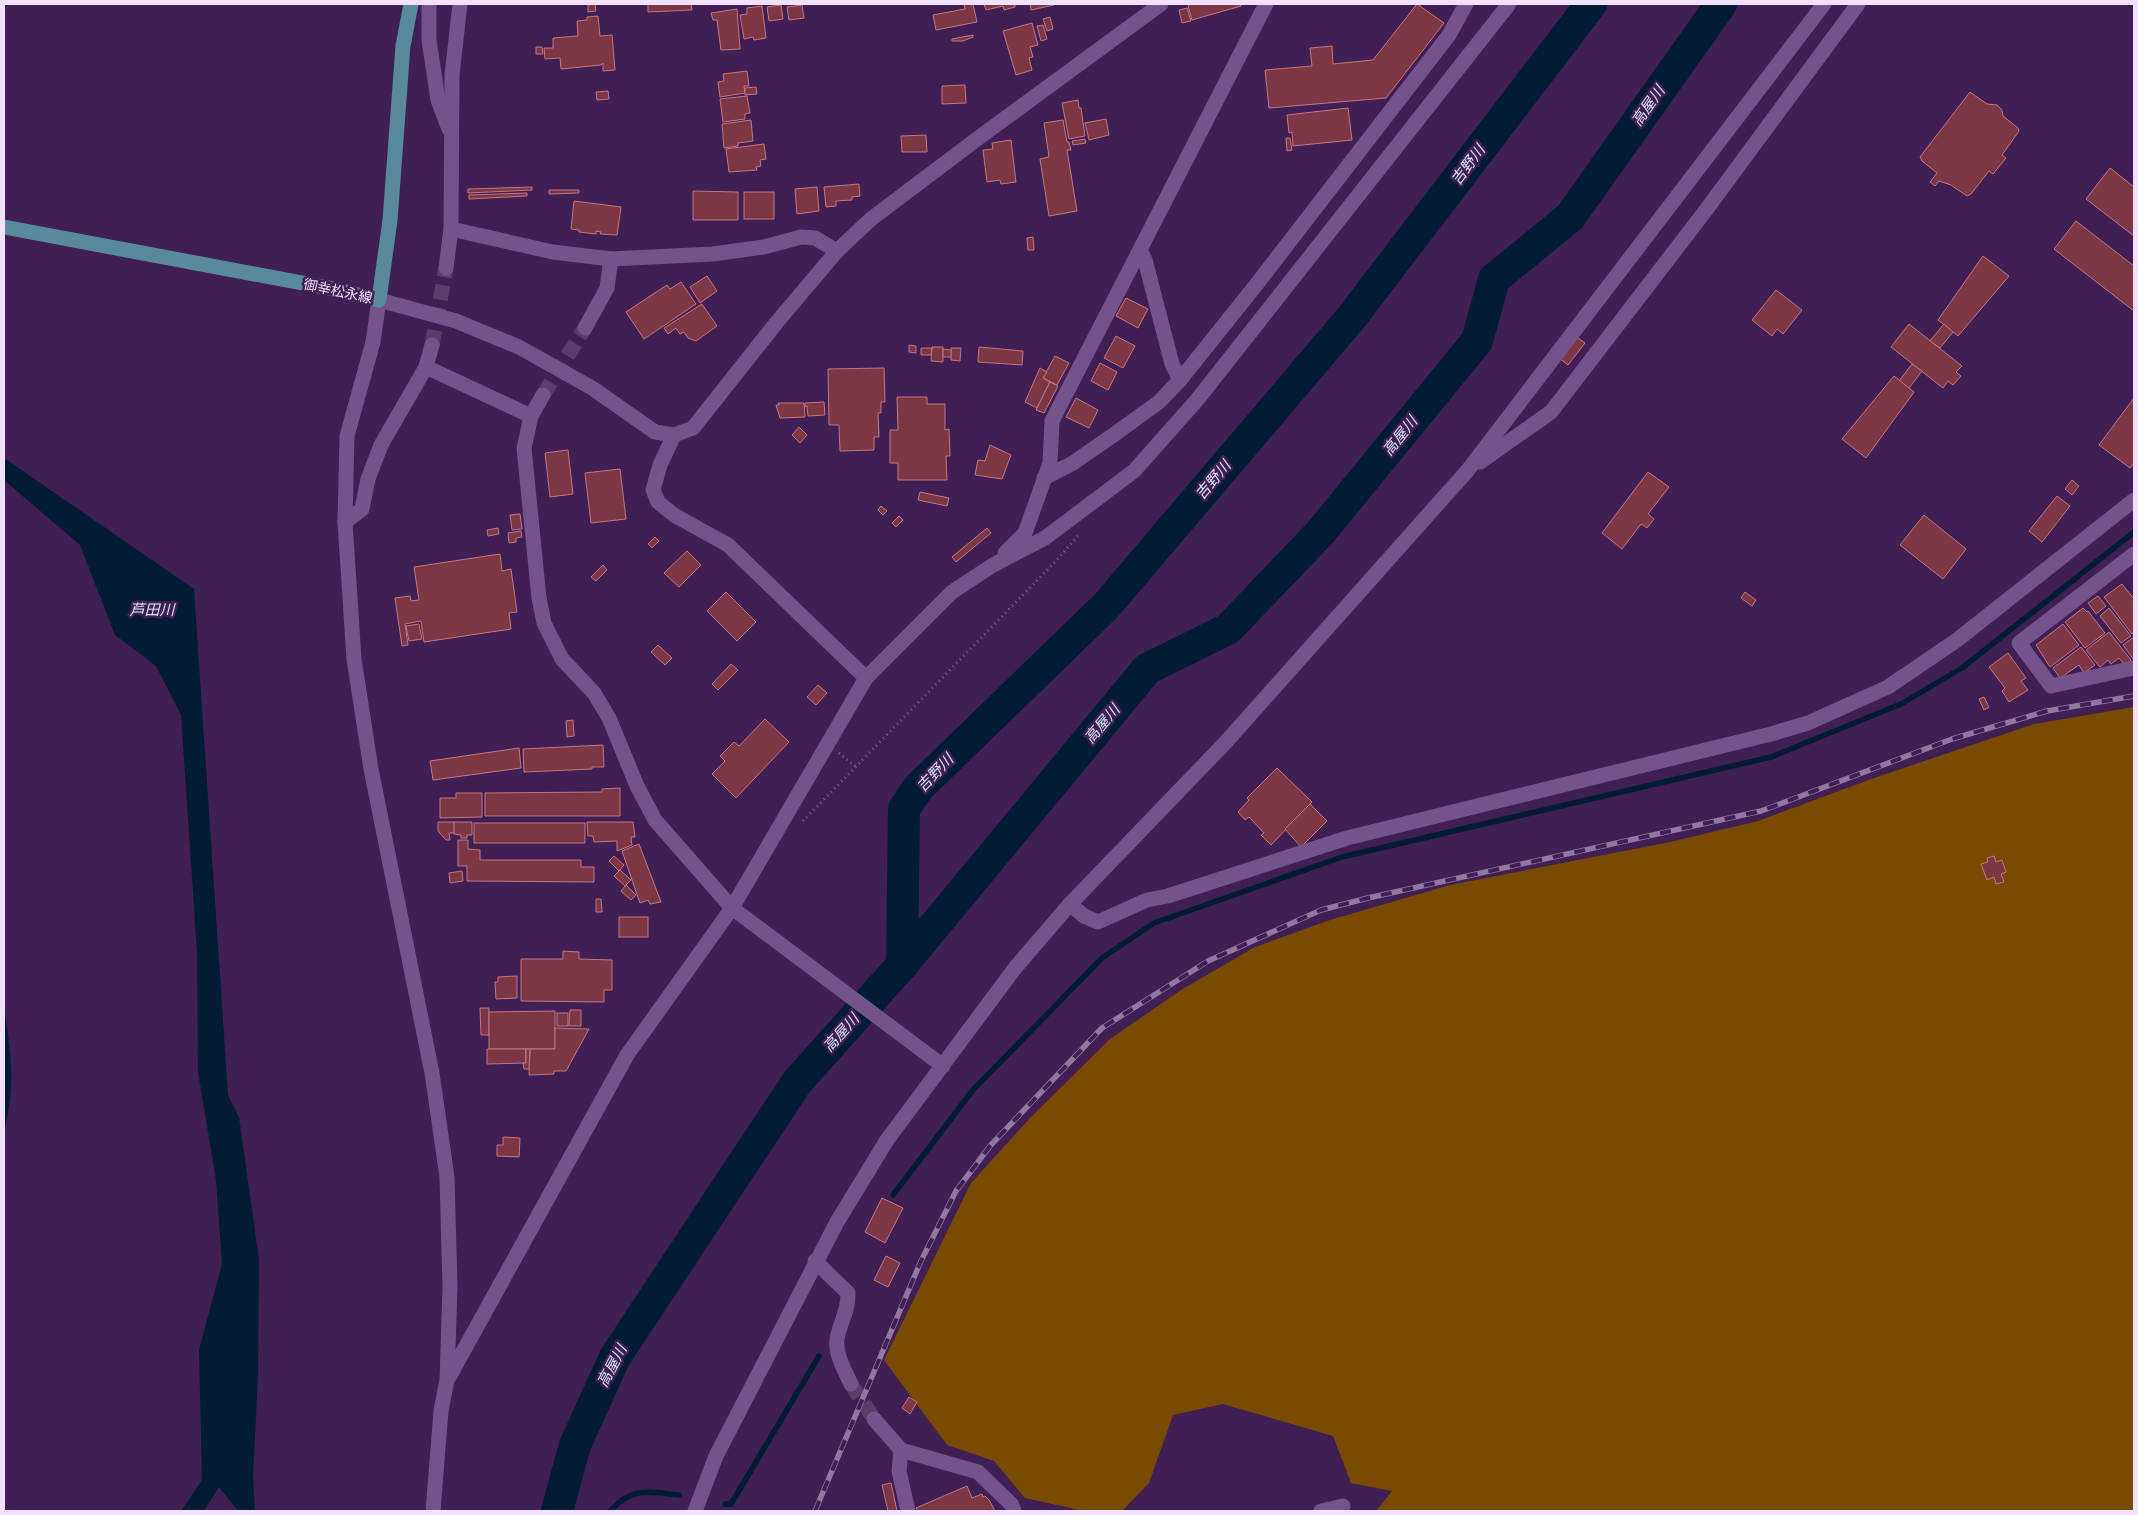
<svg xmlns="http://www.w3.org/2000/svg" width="2138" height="1515" viewBox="0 0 2138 1515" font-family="'Playfair Display','Noto Sans JP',serif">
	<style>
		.forest { fill: #784b00 }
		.water { fill: #021c35 }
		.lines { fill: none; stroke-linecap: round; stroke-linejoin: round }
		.stream { stroke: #021c35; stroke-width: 5.5 }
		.river { stroke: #021c35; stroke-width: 32 }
		.building { fill: #7d3744; stroke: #c47783 }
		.minor-tunnel { stroke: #5a3c6d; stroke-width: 15; stroke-dasharray: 15 8; stroke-linecap: butt }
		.path { stroke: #7c628e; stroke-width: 3; stroke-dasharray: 1 4; stroke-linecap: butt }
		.minor { stroke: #74528b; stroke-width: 15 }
		.major { stroke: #58899c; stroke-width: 15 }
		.rail-casing { stroke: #9078a0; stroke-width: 5.5 }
		.rail { stroke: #3f1f54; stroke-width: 4; stroke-dasharray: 11; stroke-linecap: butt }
		.labels { text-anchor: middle; stroke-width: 5; stroke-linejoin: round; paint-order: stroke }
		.street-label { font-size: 14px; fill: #f0e2fc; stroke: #3f1f54 }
		.water-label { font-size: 15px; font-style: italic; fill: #d7e5f4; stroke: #3f1f54 }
	</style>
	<rect width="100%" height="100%" fill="#3f1f54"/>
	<polygon class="forest" points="2134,707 2134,1511 1376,1511 1392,1491 1351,1483 1333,1436 1223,1404 1173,1415 1149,1483 1122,1511 1084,1511 1025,1498 994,1461 947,1445 884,1360 971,1183 1031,1117 1110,1039 1181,990 1255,947 1330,920 1450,885 1670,842 1758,821 1874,778 2034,724"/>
	<g class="water">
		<polygon points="4,458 194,589 228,1095 239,1117 259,1260 258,1377 253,1477 255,1511 238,1511 219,1487 204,1511 181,1511 202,1480 199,1350 222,1264 216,1180 198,1072 197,951 181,715 156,666 115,635 80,545 4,480"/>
		<path d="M4,1007C11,1056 16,1083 4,1132Z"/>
	</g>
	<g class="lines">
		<g class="stream">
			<polyline points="893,1195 973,1090 1102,958 1154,923 1342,857 1771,757 1901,704 1962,668 2134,532"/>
			<polyline points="725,1504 731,1504 819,1356"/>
			<path d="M610,1511C633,1486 648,1492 679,1495"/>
		</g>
		<g class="river">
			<polyline points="902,965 904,809 918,788 1106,606 1351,318 1591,4"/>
			<polyline points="557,1511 575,1445 615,1357 797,1082 902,965 1147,669 1228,629 1320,533 1477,341 1494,279 1570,217 1721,4"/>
		</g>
	</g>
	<g class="building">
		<polygon points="595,4 596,11 588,12 588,5"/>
		<polygon points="648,4 691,4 692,10 648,12"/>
		<polygon points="964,4 973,4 977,22 936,30 933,15 965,9"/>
		<polygon points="984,4 1018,4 1015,4 1015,7 1004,10 1003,6 986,10"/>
		<polygon points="1030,4 1054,4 1054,5 1031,10"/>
		<polygon points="1191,4 1241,4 1241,6 1192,20 1188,6"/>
		<polygon points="1417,4 1444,23 1386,98 1269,108 1265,70 1312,66 1310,48 1332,46 1333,64 1373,60"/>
		<polygon points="781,5 783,19 769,21 767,7"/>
		<polygon points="802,5 804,18 789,20 787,7"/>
		<polygon points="762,6 766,38 754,40 753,37 744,39 740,15 747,14 747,8"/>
		<polygon points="1187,8 1191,21 1182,23 1179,10"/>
		<polygon points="737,9 740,49 721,50 717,20 713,20 711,13"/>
		<polygon points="598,16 600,36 612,35 615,70 603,71 603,63 601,65 561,69 560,58 545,59 544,48 553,48 553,38 578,36 577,21 587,20 587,17"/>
		<polygon points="1050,17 1053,29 1047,31 1043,19"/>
		<polygon points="1032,23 1038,45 1030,47 1033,57 1029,58 1032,70 1016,75 1003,31"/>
		<polygon points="1043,25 1047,39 1041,41 1037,26"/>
		<polygon points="973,35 973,37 963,41 952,41 952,39"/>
		<polygon points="536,47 542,47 543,54 536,54"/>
		<polygon points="747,71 749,86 744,86 745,93 720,97 718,82 724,81 723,74"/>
		<polygon points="965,85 966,103 942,104 942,86"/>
		<polygon points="756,87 757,94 745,95 745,88"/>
		<polygon points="608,91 609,99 597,100 596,92"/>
		<polygon points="1970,92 1987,104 1997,105 2002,110 2003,116 2018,128 2019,131 2002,155 2006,158 1993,174 1989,171 1971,194 1967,196 1951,185 1939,181 1935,186 1930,182 1937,173 1922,161 1920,157"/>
		<polygon points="747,96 750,113 745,114 745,119 723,122 720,99"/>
		<polygon points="1078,100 1079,108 1081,108 1085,136 1069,139 1062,103"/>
		<polygon points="1348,108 1352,140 1293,146 1292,132 1289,133 1287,115"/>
		<polygon points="1106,119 1109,135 1089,140 1085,123"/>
		<polygon points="751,120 753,141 738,143 738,146 724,148 722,124"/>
		<polygon points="1063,120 1067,142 1069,142 1071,150 1067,150 1077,211 1049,216 1040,159 1049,157 1044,123"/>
		<polygon points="926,135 927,152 902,152 901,136"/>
		<polygon points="1286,138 1290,138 1292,150 1287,151"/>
		<polygon points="1085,139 1086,143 1073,145 1072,141"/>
		<polygon points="1011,140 1016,182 1001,184 1000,180 987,182 983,150 993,149 992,143"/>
		<polygon points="764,144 766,159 760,160 761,166 756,167 757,170 729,172 726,149"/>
		<polygon points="2110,168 2134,187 2134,236 2086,199"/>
		<polygon points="859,184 860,196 852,197 852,200 836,201 836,206 826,207 824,187"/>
		<polygon points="532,187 532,190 468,193 468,189"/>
		<polygon points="817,187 819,211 797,214 795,189"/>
		<polygon points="549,190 579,190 579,193 549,194"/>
		<polygon points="693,191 738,192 738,220 693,220"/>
		<rect x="744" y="192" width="30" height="27"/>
		<polygon points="527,193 527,196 469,199 469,195"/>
		<polygon points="574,201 621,207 617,235 600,234 601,232 596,231 596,234 579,232 579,230 571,229"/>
		<polygon points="2076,221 2134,266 2134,311 2054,249"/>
		<polygon points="1033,237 1034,250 1028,250 1027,238"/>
		<polygon points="1983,256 2009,276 1958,336 1938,320"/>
		<polygon points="707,276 717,291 700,303 690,287"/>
		<polygon points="681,282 696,304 644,339 626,312 667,285 670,289"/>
		<polygon points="1776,290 1802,310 1783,334 1777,329 1772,336 1752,320"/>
		<polygon points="1126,298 1148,309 1138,328 1116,316"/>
		<polygon points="702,304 717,326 696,341 688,338 684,332 680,334 676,328 668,334 664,328"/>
		<polygon points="1909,324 1962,366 1956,372 1961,376 1953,385 1948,381 1943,388 1891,347"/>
		<polygon points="1944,324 1953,332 1940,348 1930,341"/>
		<polygon points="1574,335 1585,343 1568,365 1558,357"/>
		<polygon points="1116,336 1135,346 1123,368 1104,358"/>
		<polygon points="909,345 916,346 916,353 909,352"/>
		<polygon points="932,347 943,347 943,362 931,361"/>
		<polygon points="979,347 1023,351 1022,365 978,362"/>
		<polygon points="921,348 932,348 931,355 921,355"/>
		<polygon points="951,348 961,348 960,361 951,360"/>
		<polygon points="943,349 951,350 951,357 943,357"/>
		<polygon points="1055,356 1069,363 1057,385 1043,378"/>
		<polygon points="1100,363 1117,372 1108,390 1091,381"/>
		<polygon points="1912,364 1922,371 1909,388 1899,381"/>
		<polygon points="884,368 885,402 881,402 881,413 878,413 879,437 874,437 874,450 840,451 839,425 829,425 828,369"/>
		<polygon points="1040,368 1047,372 1043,378 1050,382 1037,408 1025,402"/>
		<polygon points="1894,376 1914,392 1866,458 1842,439"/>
		<polygon points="1050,382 1058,386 1044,413 1036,410"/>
		<polygon points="897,397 927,397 927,404 945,404 945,430 949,429 950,456 946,456 947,480 898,480 898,463 890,463 890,430 898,430"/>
		<polygon points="1076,398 1098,410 1089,428 1066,417"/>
		<polygon points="2134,398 2134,463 2130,468 2099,445"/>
		<polygon points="824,402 825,415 808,416 807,406 805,407 805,403"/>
		<polygon points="778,403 804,403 805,417 780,418 776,405 779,405"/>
		<polygon points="799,427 807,435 800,443 792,435"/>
		<polygon points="990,445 1011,455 1002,479 975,475 978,460 985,461"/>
		<polygon points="568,450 573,494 550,497 545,453"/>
		<polygon points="620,469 626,519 591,523 585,473"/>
		<polygon points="1648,472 1669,487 1648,514 1654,519 1647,528 1641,524 1622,549 1602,533"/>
		<polygon points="2072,480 2079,486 2072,495 2065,489"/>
		<polygon points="920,492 949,498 947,506 918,500"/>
		<polygon points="2057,496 2070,506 2042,542 2029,531"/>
		<polygon points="881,506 887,511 883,515 878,510"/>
		<polygon points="520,514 522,529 512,530 510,515"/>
		<polygon points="1924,515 1966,549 1943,579 1900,545"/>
		<polygon points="899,516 903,520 896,527 892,523"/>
		<polygon points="498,528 499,534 488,536 487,530"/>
		<polygon points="987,528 991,533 956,562 952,557"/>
		<polygon points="521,531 522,537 516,538 516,542 509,543 508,533"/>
		<polygon points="655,537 659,541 652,548 648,544"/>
		<polygon points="687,551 701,565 679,587 664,573"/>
		<polygon points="500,554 502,571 511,569 517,612 509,613 511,629 424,642 421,621 405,624 408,645 402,646 395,598 410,596 411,601 419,600 414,567"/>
		<polygon points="603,565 607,570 596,581 591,577"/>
		<polygon points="2122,584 2134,599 2134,632 2132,634 2104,597"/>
		<polygon points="726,592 756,622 737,641 707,611"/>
		<polygon points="1745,592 1756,600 1752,606 1741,598"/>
		<polygon points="2098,596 2106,606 2096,614 2088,603"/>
		<polygon points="2083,608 2087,612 2088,611 2105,633 2085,648 2065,622"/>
		<polygon points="2109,608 2131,636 2121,643 2100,616"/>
		<polygon points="419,624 422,639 409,641 406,626"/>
		<polygon points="2063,624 2079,645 2050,667 2036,645"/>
		<polygon points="2109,632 2131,660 2125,665 2119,658 2111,664 2108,660 2100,667 2086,650"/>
		<polygon points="2134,637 2134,660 2123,645"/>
		<polygon points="658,645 672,658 665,665 651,652"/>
		<polygon points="2081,647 2095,665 2084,673 2079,665 2060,678 2053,668"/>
		<polygon points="2008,653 2026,678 2021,681 2028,690 2009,702 2002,691 2005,688 1989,667"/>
		<polygon points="731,664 738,670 718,690 712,684"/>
		<polygon points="818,685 827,693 816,705 807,697"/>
		<polygon points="1984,697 1989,707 1984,710 1979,699"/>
		<polygon points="765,719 789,742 736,798 712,774 725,761 720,756 734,742 739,746"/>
		<polygon points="573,720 574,736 567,737 566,721"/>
		<polygon points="603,745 604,767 592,767 592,769 524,772 523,749"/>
		<polygon points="519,748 521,768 433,780 430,761"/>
		<polygon points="1277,768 1312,802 1271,845 1261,835 1264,833 1249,817 1245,820 1238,812 1249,800 1247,798"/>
		<polygon points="620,788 620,816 485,816 485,793 602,792 602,789"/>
		<polygon points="456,793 482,793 482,817 440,818 440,798 456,798"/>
		<polygon points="1310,804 1327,821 1301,847 1285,829"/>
		<polygon points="438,822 454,822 455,833 449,833 450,840 446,840 438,831"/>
		<polygon points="454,822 472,822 472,835 467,835 467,838 461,838 461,835 454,834"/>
		<polygon points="587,822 633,822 635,837 631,837 632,845 617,851 617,841 594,842 593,836 588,836"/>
		<rect x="474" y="823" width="111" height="20"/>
		<polygon points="458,840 468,840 468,849 480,850 480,860 581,860 581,867 594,867 594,882 467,881 467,866 458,866"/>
		<polygon points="639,844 661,902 650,904 648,900 640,903 622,851"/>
		<polygon points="614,856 624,865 619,871 609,861"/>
		<polygon points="1994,856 1996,862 2002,860 2006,872 2001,874 2004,882 1996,884 1994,877 1987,880 1981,864 1988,862 1987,858"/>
		<polygon points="620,870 631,880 625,886 614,876"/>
		<polygon points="462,871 463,881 450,883 449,873"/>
		<polygon points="626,885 636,895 631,900 621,891"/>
		<polygon points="596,899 601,899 602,912 596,912"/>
		<rect x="619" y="917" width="29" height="20"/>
		<polygon points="563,951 579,952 579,959 612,960 612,990 604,990 604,1002 521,1001 521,959 563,959"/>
		<polygon points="517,976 517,998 496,999 495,982 498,982 498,977"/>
		<polygon points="480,1008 489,1008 489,1035 481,1035"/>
		<polygon points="570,1010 581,1010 581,1026 569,1026"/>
		<polygon points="555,1011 555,1049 489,1049 489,1012"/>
		<rect x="557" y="1013" width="11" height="13"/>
		<polygon points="555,1028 589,1029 566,1071 554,1071 554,1074 529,1075 530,1049 555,1049"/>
		<polygon points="487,1049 526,1049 526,1063 487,1064"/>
		<polygon points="526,1049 530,1049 529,1069 524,1069 523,1063 526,1063"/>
		<polygon points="503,1137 520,1138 519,1157 497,1156 497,1145 503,1145"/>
		<polygon points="882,1198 903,1208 885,1243 865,1232"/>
		<polygon points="886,1256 900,1263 888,1287 874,1280"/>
		<polygon points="909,1397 917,1402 910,1414 902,1408"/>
		<polygon points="891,1483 897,1511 888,1511 882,1485"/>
		<polygon points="967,1486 972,1498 982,1494 983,1497 985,1496 989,1500 995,1511 918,1511 916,1508"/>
	</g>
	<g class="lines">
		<g class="minor-tunnel">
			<polyline points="432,345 446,268"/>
			<polyline points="543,395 585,328"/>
			<polyline points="851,1384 874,1419"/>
		</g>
		<g class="path">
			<polyline points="839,753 856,767"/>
			<polyline points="803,821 1053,564 1078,536"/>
		</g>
		<g class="minor">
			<polyline points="429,4 429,40 438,100 449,129"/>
			<polyline points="451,229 553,252 611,259 713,254 764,247 801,237 815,238 837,251"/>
			<polyline points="1140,250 1145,260 1172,364 1180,380"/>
			<polyline points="446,268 451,229 452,75 460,4"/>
			<polyline points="585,328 607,288 611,259"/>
			<polyline points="426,367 531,416"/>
			<polyline points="543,395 531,416 524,448 539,598 544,623 562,659 594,693 609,718 637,786 655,820 732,908 943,1066"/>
			<polyline points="674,435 660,465 653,490 658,502 674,515 728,545 866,678"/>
			<polyline points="1480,462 1551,412 1706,210 1858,4"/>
			<polyline points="1044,478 1073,463 1112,436 1159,402 1180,380 1256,285 1449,35 1466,4"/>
			<polyline points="345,522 362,509 368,479 381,445 426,367 432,345"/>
			<polyline points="1005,553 1025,533 1050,463 1052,421 1266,4"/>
			<polyline points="2134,554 2019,643 2051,686 2134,668"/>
			<polyline points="1070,904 1084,916 1098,922 1147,900 1168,896 1347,838 1771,734 1808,723 1888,687 1957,640 2134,500"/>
			<path d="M815,1261L848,1293C848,1314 840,1321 837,1339C835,1354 845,1371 851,1384"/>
			<polyline points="449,1377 627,1055 732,908 866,678 952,592 993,565 1045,538 1134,471 1197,400 1509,4"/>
			<polyline points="874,1419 901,1450 978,1472 1012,1505 1014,1511"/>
			<polyline points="901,1450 899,1471 908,1511"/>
			<polyline points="433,1511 441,1411 447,1380 450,1287 447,1177 432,1073 371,769 354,659 345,522 347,436 373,342 379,300 456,321 519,347 592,388 655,432 674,435 693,428 777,322 837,251 871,219 977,139 1161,4"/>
			<polyline points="695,1511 716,1456 837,1222 887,1140 1015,968 1070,904 1225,743 1468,470 1824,4"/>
			<polyline points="1321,1511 1343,1506"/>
		</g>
		<polyline class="major" points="4,227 329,288 379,300 390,220 403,46 411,4"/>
		<g class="rail-casing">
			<polyline id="rail" points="815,1511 921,1261 956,1191 990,1146 1102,1028 1208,961 1321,910 1368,898 1761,811 1952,739 2047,711 2134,696"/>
		</g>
		<use href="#rail" class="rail"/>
	</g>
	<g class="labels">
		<g class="street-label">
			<text transform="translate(338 291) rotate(12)" y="5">御幸松永線</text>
		</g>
		<g class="water-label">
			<text transform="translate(1648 106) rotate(-55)" y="5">高屋川</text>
			<text transform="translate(1468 165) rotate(-53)" y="5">吉野川</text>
			<text transform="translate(1400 436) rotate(-51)" y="5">高屋川</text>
			<text transform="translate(1213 480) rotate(-50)" y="5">吉野川</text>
			<text x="152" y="615">芦田川</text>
			<text transform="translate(1102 724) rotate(-50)" y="5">高屋川</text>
			<text transform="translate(935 773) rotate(-46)" y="5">吉野川</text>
			<text transform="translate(841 1033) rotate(-48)" y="5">高屋川</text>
			<text transform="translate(612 1366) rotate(-62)" y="5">高屋川</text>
		</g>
	</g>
	<rect width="2138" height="1515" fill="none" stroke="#f0e2fc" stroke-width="10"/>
</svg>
